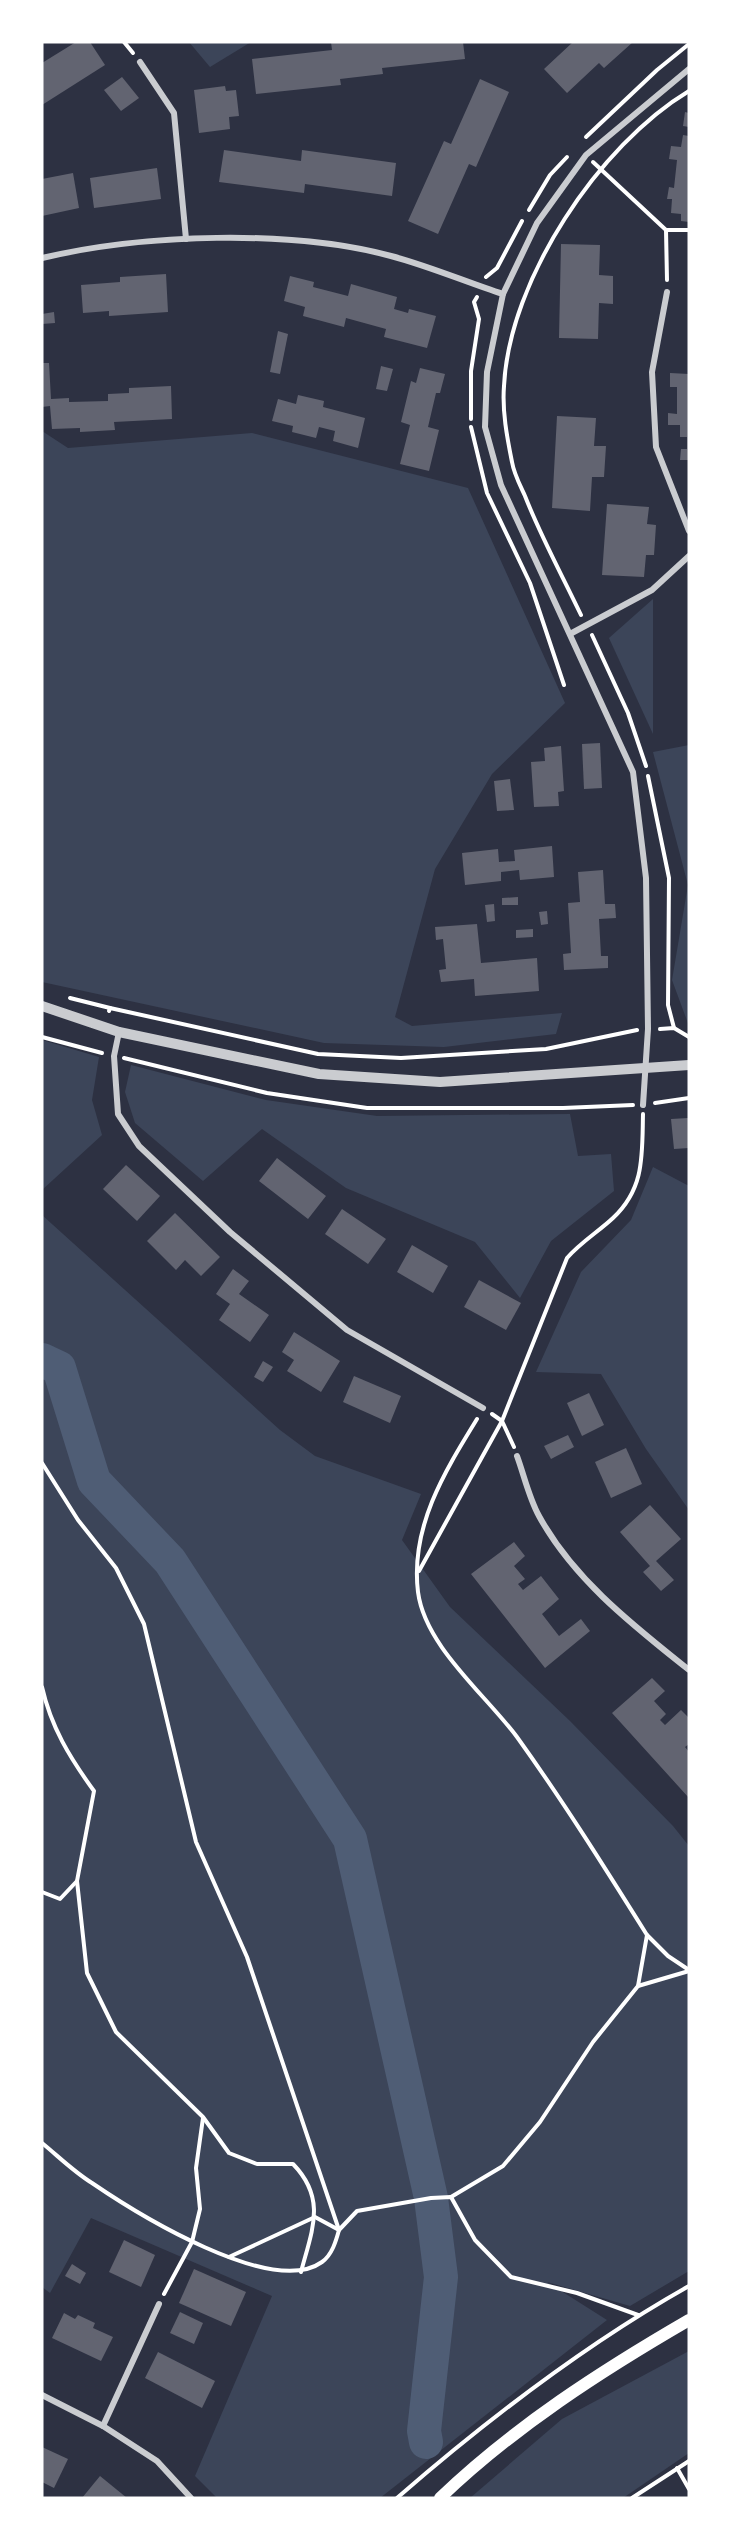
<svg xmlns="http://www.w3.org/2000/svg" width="731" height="2540" viewBox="0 0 731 2540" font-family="Merriweather,serif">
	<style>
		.green { fill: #3c4559 }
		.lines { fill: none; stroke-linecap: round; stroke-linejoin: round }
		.river { stroke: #4f5d75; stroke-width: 34 }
		.building { fill: #626471 }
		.path { stroke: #fff; stroke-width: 4 }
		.minor { stroke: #caccd0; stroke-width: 6 }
		.tertiary { stroke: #caccd0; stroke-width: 10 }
		.secondary { stroke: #fff; stroke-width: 12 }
	</style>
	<rect width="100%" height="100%" fill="#2d3142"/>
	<g class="green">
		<polygon points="189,42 251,42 210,67"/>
		<polygon points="42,431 68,448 252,433 468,488 565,703 492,774 435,869 395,1017 412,1026 562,1013 556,1034 444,1047 324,1043 42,982"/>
		<polygon points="653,599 653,734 609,638"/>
		<polygon points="689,745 689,1026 672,980 688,885 653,752"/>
		<polygon points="42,1040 99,1057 92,1100 102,1135 42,1190"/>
		<polygon points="131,1065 266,1100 377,1116 570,1114 578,1156 611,1154 614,1191 551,1241 520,1298 475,1242 346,1188 262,1129 203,1181 135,1123 125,1092"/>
		<polygon points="653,1167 689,1186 689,1510 646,1449 601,1374 536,1372 581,1272 631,1220"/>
		<polygon points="42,1215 280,1430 315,1456 421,1494 402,1540 450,1607 570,1721 673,1826 689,1846 689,2271 630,2306 547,2282 607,2320 380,2498 217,2498 195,2476 272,2296 91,2218 50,2293 42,2287"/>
		<polygon points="689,2351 689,2453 623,2498 470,2498 562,2419"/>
	</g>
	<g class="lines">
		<polyline class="river" points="42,1360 59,1368 94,1481 170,1561 350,1839 431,2198 441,2277 424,2431 426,2442"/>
	</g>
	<g class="building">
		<polygon points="76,42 90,42 105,65 42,105 42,63"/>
		<polygon points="331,42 463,42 465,59 382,68 383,74 340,79 341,85 256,94 252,59 332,50"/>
		<polygon points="573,42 633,42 604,68 599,63 567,93 544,69"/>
		<polygon points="122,77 139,98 121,111 104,90"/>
		<polygon points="480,79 509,92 476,167 469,164 438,234 408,221 444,141 451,144"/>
		<polygon points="225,86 226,91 236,90 239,116 229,117 230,129 199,133 194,90"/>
		<polygon points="685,112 689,113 689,127 683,126"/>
		<polygon points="683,135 689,136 689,222 681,221 681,214 671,213 672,199 667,199 669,187 674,188 677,160 669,159 671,146 681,147"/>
		<polygon points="224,150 301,161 302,150 396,163 392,196 305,184 304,193 219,182"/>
		<polygon points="157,168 161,199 94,208 90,178"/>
		<polygon points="73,173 79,208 42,216 42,179"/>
		<polygon points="561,244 600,245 599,275 613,276 613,304 599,303 598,339 559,338"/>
		<polygon points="166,274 168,312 109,316 109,311 83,313 81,285 120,282 120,277"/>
		<polygon points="290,276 314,282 313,287 348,296 351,284 397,297 394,309 408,313 409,309 436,316 427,348 384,337 386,329 346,318 344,327 303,316 305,307 284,301"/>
		<polygon points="54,312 55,323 42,324 42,314"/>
		<polygon points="278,331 288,334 280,374 270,372"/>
		<polygon points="42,363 49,363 51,399 69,398 69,402 108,401 108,394 129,393 129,388 171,386 172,419 114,422 115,430 80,432 80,428 52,429 50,406 42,407"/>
		<polygon points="381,366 393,369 387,391 376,389"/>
		<polygon points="420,368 445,374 440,393 436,393 428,427 439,430 429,471 400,464 410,425 401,422 411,381 416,383"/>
		<polygon points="670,373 689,374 689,460 680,460 681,449 687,449 687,437 680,437 680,425 668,425 668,413 677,414 677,387 670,387"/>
		<polygon points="298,395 324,401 323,407 365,418 358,448 333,441 335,431 319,427 316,438 292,432 293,426 272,421 278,399 296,404"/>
		<polygon points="557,416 596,418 594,446 606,446 604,477 592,477 590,511 552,508"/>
		<polygon points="607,504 649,507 647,524 656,525 654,555 646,555 644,577 602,575"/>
		<polygon points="600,743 602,788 584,789 582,744"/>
		<polygon points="561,746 564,791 558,792 559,806 534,807 531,762 545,761 544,748"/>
		<polygon points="510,779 514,810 497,811 494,781"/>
		<polygon points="552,846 554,877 520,880 519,870 501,872 501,881 465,885 462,853 498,849 499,862 515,861 514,850"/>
		<polygon points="603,870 605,904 615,904 616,918 599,919 601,956 608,956 608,968 564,970 563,954 571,953 568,903 580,902 578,872"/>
		<polygon points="518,897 518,905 502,905 502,898"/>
		<polygon points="494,904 495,921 487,922 485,905"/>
		<polygon points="547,911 548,924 541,925 539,912"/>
		<polygon points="477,924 481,963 537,958 539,991 475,996 474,979 441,982 439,970 446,969 443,939 436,940 435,927"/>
		<polygon points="533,929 533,937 516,938 516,930"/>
		<polygon points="688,1118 689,1148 674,1149 671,1119"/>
		<polygon points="277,1158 326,1196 308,1219 259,1181"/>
		<polygon points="126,1165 160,1196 137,1221 103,1189"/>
		<polygon points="342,1209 386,1239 368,1264 325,1234"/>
		<polygon points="175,1213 220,1257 201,1276 185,1260 176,1270 147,1241"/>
		<polygon points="412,1245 448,1266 433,1293 397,1272"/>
		<polygon points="233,1269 249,1281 239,1294 269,1315 250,1342 219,1320 230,1304 216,1294"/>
		<polygon points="479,1280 521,1303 506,1330 464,1307"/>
		<polygon points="294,1332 340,1361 321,1392 287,1371 294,1360 282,1352"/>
		<polygon points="263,1361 273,1367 263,1382 254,1377"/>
		<polygon points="354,1376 401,1396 390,1423 343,1402"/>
		<polygon points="589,1393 604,1425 582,1436 567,1403"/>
		<polygon points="568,1435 574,1447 551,1459 544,1446"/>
		<polygon points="626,1448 642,1484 611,1498 595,1462"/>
		<polygon points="650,1505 681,1539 656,1561 674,1580 661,1591 643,1572 650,1566 620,1532"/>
		<polygon points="514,1542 525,1556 514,1566 525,1579 518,1584 523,1590 541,1576 559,1599 542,1614 559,1636 581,1619 590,1631 545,1668 471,1574"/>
		<polygon points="652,1678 665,1691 654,1701 666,1714 660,1720 665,1725 681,1710 689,1718 689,1744 685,1747 689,1752 689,1798 612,1713"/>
		<polygon points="124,2240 155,2255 141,2287 109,2272"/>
		<polygon points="72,2264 86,2273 80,2284 65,2276"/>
		<polygon points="194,2269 246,2292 231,2326 179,2303"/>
		<polygon points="180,2312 203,2323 194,2344 170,2333"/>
		<polygon points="64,2313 75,2319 78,2315 95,2323 93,2328 113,2337 101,2361 52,2338"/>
		<polygon points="158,2352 215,2381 202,2408 145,2378"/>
		<polygon points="42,2447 68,2459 54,2488 42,2482"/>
		<polygon points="100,2476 127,2498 82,2498"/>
	</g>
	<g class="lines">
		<g class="path">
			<polyline points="124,42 133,53"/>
			<polyline points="586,137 657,70 689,44"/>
			<polyline points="593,162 666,230 689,230"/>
			<polyline points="529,210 550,175 567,157"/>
			<polyline points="666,230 667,280"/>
			<polyline points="486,277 497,268 522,221"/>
			<polyline points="471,419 471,371 479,319 474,302 477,297"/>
			<polyline points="471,427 487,493 530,583 564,685"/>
			<path d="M581,615C562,575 541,537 525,496C520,485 514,474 512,462C507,437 502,411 504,386C509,280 599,145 689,91"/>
			<polyline points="592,635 628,713 646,766"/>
			<polyline points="648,776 669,878 668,1005 674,1028"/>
			<polyline points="70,998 110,1008 109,1011"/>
			<polyline points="110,1008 318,1054 401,1058 546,1049 637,1030"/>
			<polyline points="660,1029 674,1028 689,1037"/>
			<polyline points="42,1037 102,1053"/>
			<polyline points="124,1058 267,1093 367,1108 563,1108 633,1105"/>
			<polyline points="655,1103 689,1098"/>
			<polyline points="492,1414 502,1421 514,1447"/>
			<path d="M477,1419C445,1471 410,1527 418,1592C425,1646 485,1694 517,1737C563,1801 605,1868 647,1935"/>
			<path d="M42,1463L78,1520L116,1568L144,1624L196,1842L247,1957L339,2230C336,2241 332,2255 322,2262C272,2298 136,2213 92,2183C74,2172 58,2156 42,2143"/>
			<path d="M419,1571L502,1421L567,1258C581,1242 598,1232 613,1218C645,1188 642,1155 643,1114"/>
			<path d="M42,1687C51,1727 70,1758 94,1791L77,1881L87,1973L116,2032L203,2117L229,2153L257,2164H293C327,2199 312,2230 301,2272"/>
			<polyline points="42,1892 60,1899 77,1881"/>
			<polyline points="638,1986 689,1971"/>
			<polyline points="451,2197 503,2166 540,2122 593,2042 638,1986 647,1935 668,1956 689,1970"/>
			<polyline points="229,2257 315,2217 339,2230 357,2211 431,2198 451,2197 475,2240 511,2277 577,2293 638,2315"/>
			<polyline points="164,2294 192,2242 200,2209 196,2168 203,2118"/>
			<polyline points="677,2468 689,2489"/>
			<path d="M397,2498C488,2419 584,2345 689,2286"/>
			<polyline points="632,2498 689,2461"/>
		</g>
		<g class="minor">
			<polyline points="140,62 174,113 186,239"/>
			<path d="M42,258C144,234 290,229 391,256C429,266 466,282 503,294"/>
			<polyline points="667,292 652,372 656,447 689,531"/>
			<polyline points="570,634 652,590 689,556"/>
			<polyline points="119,1032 114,1056 118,1114 139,1146 230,1232 347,1330 483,1408"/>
			<polyline points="643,1105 648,1029 646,878 633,772 501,485 485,427 487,372 503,294 537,223 586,155 689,69"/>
			<path d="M517,1456C524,1475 529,1498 539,1516C574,1580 634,1626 689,1670"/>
			<polyline points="42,2395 103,2426 157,2461 191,2498"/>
			<polyline points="103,2426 159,2304"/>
		</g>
		<polyline class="tertiary" points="42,1006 119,1032 319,1074 440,1082 689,1065"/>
		<path class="secondary" d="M440,2498C514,2427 601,2371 689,2320"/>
	</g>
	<rect width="731" height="2540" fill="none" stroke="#ffffff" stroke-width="87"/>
</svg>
